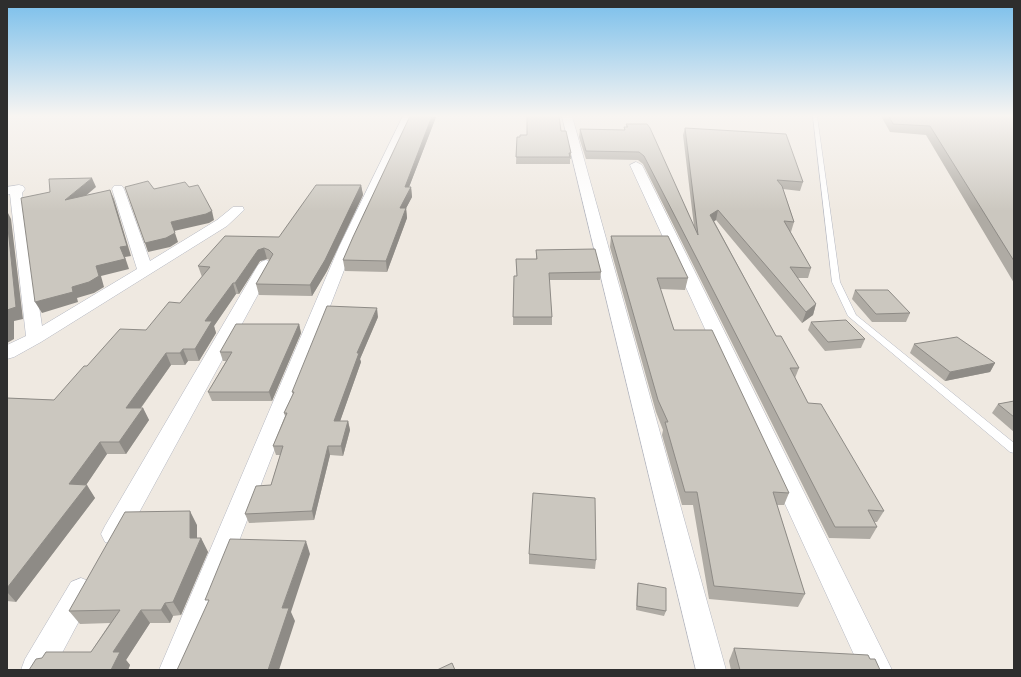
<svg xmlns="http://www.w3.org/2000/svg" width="1021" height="677" viewBox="0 0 1021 677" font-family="'Titillium Web',sans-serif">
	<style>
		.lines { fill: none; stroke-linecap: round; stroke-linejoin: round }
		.service-casing { stroke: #b4b7c1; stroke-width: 1 }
		.minor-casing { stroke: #b4b7c1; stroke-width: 1 }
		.service { fill: #fff; fill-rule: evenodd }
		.minor { fill: #fff; fill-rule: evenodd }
		.wall { fill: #afaba4 }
		.shaded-wall { fill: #8e8b86 }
		.building { fill: #cbc7bf; stroke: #8e8b86 }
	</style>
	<rect width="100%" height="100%" fill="#efe9e1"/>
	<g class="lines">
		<g class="service-casing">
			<polygon id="service" points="813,116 817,116 840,282 856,315 1014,443 1014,453 1010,452 848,316 832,282"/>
		</g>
		<g class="minor-casing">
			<g id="minor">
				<polygon points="403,116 413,116 353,247 189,670 159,670 339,247"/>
				<polygon points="562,116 572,116 726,670 696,670"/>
				<polygon points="636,162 642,165 892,670 861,670 630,165"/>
				<polygon points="19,185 23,186 25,189 22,193 42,326 137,269 112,189 114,186 122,186 124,189 150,261 217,220 233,207 243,207 244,210 227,226 41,342 14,357 7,359 7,345 26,336 10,194 7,195 7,187"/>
				<polygon points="266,260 271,262 274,265 123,542 114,545 105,542 101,534 105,526 258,265 261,262"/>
				<polygon points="81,578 91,582 95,591 53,670 21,670 25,659 71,582"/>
			</g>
		</g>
		<use href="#service" class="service"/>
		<use href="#minor" class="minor"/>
	</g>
	<g class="wall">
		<polygon points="881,116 1014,116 1014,283 926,135 890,132"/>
		<polygon points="436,117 409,187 411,187 412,197 406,208 407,218 387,272 345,271 343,260"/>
		<polygon points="626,124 694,226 683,135 685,128 803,182 800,191 783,189 794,222 791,232 790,231 811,268 808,278 797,278 816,304 813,315 802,323 716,220 714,221 776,336 799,368 795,378 808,403 884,511 877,522 874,522 877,527 870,539 829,538 643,164 638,160 586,159 579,137 580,129 624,130 624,127 626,127"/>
		<polygon points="561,131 571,153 571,159 570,159 570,164 516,164 517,137 520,137 527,135"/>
		<polygon points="361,185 363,195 327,271 312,296 259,295 256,284 270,260 267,259 260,261 239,294 236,294 214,326 216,333 199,361 188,361 185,365 171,365 141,408 143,408 149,420 126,454 107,454 86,485 95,498 16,602 7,601 7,398 54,400 87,366 146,330 180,303 202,277 198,266 279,237"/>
		<polygon points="611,236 688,278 685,290 660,289 674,330 789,493 784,505 777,505 805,594 798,607 709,599 693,505 682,505 662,435 663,430 656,412 610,247"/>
		<polygon points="536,250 601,272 600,280 549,280 552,317 552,325 513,325 514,276 517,276 516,259 536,259"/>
		<polygon points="855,290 910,313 906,322 872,322 852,299"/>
		<polygon points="378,317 360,359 361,362 340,421 348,421 350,430 343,456 330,455 314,520 249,523 245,514 271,485 280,455 276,455 273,446 285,416 284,413 293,394 292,392"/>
		<polygon points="811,322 865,339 861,348 825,351 808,330"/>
		<polygon points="299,324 301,333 272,401 212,401 208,392 226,361 223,361 220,352"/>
		<polygon points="914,344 995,363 990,372 945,381 910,353"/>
		<polygon points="1014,401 1014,432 992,413 998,404"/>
		<polygon points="197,525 197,538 201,538 208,552 181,615 173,616 170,623 150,623 126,660 130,665 128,670 29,670 91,652 110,623 80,624 69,611"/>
		<polygon points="529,554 596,560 595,569 529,564"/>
		<polygon points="638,583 666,611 664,616 636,610 637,588"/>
		<polygon points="734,648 880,670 731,670 729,661"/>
	</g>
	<g class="shaded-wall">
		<polygon points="432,116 436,116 436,117 406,195 411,187 412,197 401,218 400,208 405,187"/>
		<polygon points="92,178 96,187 69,210 65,200"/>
		<polygon points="361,185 363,195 327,271 312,296 310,285"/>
		<polygon points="110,190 114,199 131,256 125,257 129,269 101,276 104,287 94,293 77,298 78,302 42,313 35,302 72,287 96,266 120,247"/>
		<polygon points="406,208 407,218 387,272 386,261"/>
		<polygon points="718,210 716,220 709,225 710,215"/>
		<polygon points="7,211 11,219 23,319 14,321 14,339 7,343"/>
		<polygon points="212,211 214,220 209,223 174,231 171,222"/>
		<polygon points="175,233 178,242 170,247 148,252 145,243"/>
		<polygon points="264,248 267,259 260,261 239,294 235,283 258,250"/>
		<polygon points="233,283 236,294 214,326 216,333 199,361 195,349 205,321"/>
		<polygon points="816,304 813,315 802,323 806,312"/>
		<polygon points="377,308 378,317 360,359 361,362 337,430 334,421 357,353"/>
		<polygon points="299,324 301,333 272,401 269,392"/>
		<polygon points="183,349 188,361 185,365 180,353"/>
		<polygon points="166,353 171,365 132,420 126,408"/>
		<polygon points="995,363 990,372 945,381 950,372"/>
		<polygon points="143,408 149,420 126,454 119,442"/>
		<polygon points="348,421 350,430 343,456 341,446"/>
		<polygon points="100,442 107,454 78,497 69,484"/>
		<polygon points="328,446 330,455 314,520 312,511"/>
		<polygon points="87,485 95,498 16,602 7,592 7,588"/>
		<polygon points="190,511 197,525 197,548 201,538 208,552 181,615 173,602 190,538"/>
		<polygon points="306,541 310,554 291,612 295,621 279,670 268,670 282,608"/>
		<polygon points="165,603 173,616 170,623 161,610"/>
		<polygon points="141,610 150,623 126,660 130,665 128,670 111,670 113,652"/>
	</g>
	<g class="building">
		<polygon points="410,116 432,116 405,187 411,187 400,208 406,208 386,261 343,260 353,237"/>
		<polygon points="527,116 559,116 561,131 566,131 571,153 569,153 570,157 516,157 517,137 520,137 520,135 527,135"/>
		<polygon points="889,116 1014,116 1014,261 930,126 893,124"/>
		<polygon points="626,124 647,124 650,128 698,235 685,128 786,134 803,182 777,180 782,186 794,222 784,221 811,268 790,267 816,304 806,312 718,210 710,215 776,336 781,336 799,368 790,368 808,403 821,404 884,511 868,510 877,527 835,527 644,156 639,152 586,151 580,129 625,130 624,127 628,127"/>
		<polygon points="92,178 65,200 110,190 127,246 120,247 125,259 96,266 99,276 89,282 72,287 73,292 35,302 21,198 50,192 49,179"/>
		<polygon points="148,181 154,189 185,182 189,187 198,185 212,211 206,214 171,222 175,233 166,238 145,243 125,187"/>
		<polygon points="316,185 361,185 325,260 310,285 256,284 273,254 269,250 264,248 258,250 235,283 233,283 205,321 212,321 195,349 183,349 180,353 166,353 126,408 143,408 119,442 100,442 69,484 87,485 7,588 7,398 54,400 84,366 87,366 120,329 146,330 169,302 180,303 210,267 198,266 225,236 279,237"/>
		<polygon points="7,218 16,307 7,310"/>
		<polygon points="611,236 668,236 688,278 657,278 674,330 712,330 789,493 773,492 805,594 714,586 697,492 685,492 665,422 668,422 658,400"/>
		<polygon points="595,249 601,272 549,273 552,317 513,317 514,276 517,276 516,259 537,259 536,250"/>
		<polygon points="855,290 888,290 910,313 876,314"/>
		<polygon points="327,306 377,308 357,353 359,353 334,421 348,421 341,446 328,446 312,511 245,514 256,486 271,485 283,446 273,446 287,413 284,413 294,392 292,392"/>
		<polygon points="846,320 865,339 828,342 811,322"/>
		<polygon points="236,324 299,324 269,392 208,392 232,352 220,352"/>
		<polygon points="957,337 995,363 950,372 914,344"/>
		<polygon points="1014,401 1014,417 998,404"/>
		<polygon points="533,493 595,498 596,560 529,554"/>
		<polygon points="190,511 190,538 201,538 173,602 165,603 161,610 141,610 113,652 120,652 111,670 29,670 36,659 42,658 46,652 91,652 120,610 69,611 125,512"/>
		<polygon points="230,539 306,541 282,608 289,608 268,670 177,670 209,600 205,600"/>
		<polygon points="638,583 666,588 666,611 637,606"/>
		<polygon points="734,648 868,655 870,659 875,659 880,670 740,670"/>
		<polygon points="452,663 455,670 437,670"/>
	</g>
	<linearGradient id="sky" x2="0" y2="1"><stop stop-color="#7abfeb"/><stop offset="0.55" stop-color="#f8f5f2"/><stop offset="1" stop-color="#f8f5f2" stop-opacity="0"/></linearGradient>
	<rect width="1021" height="211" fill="url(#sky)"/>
	<rect width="1021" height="677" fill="none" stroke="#2e2e2e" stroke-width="16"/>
</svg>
